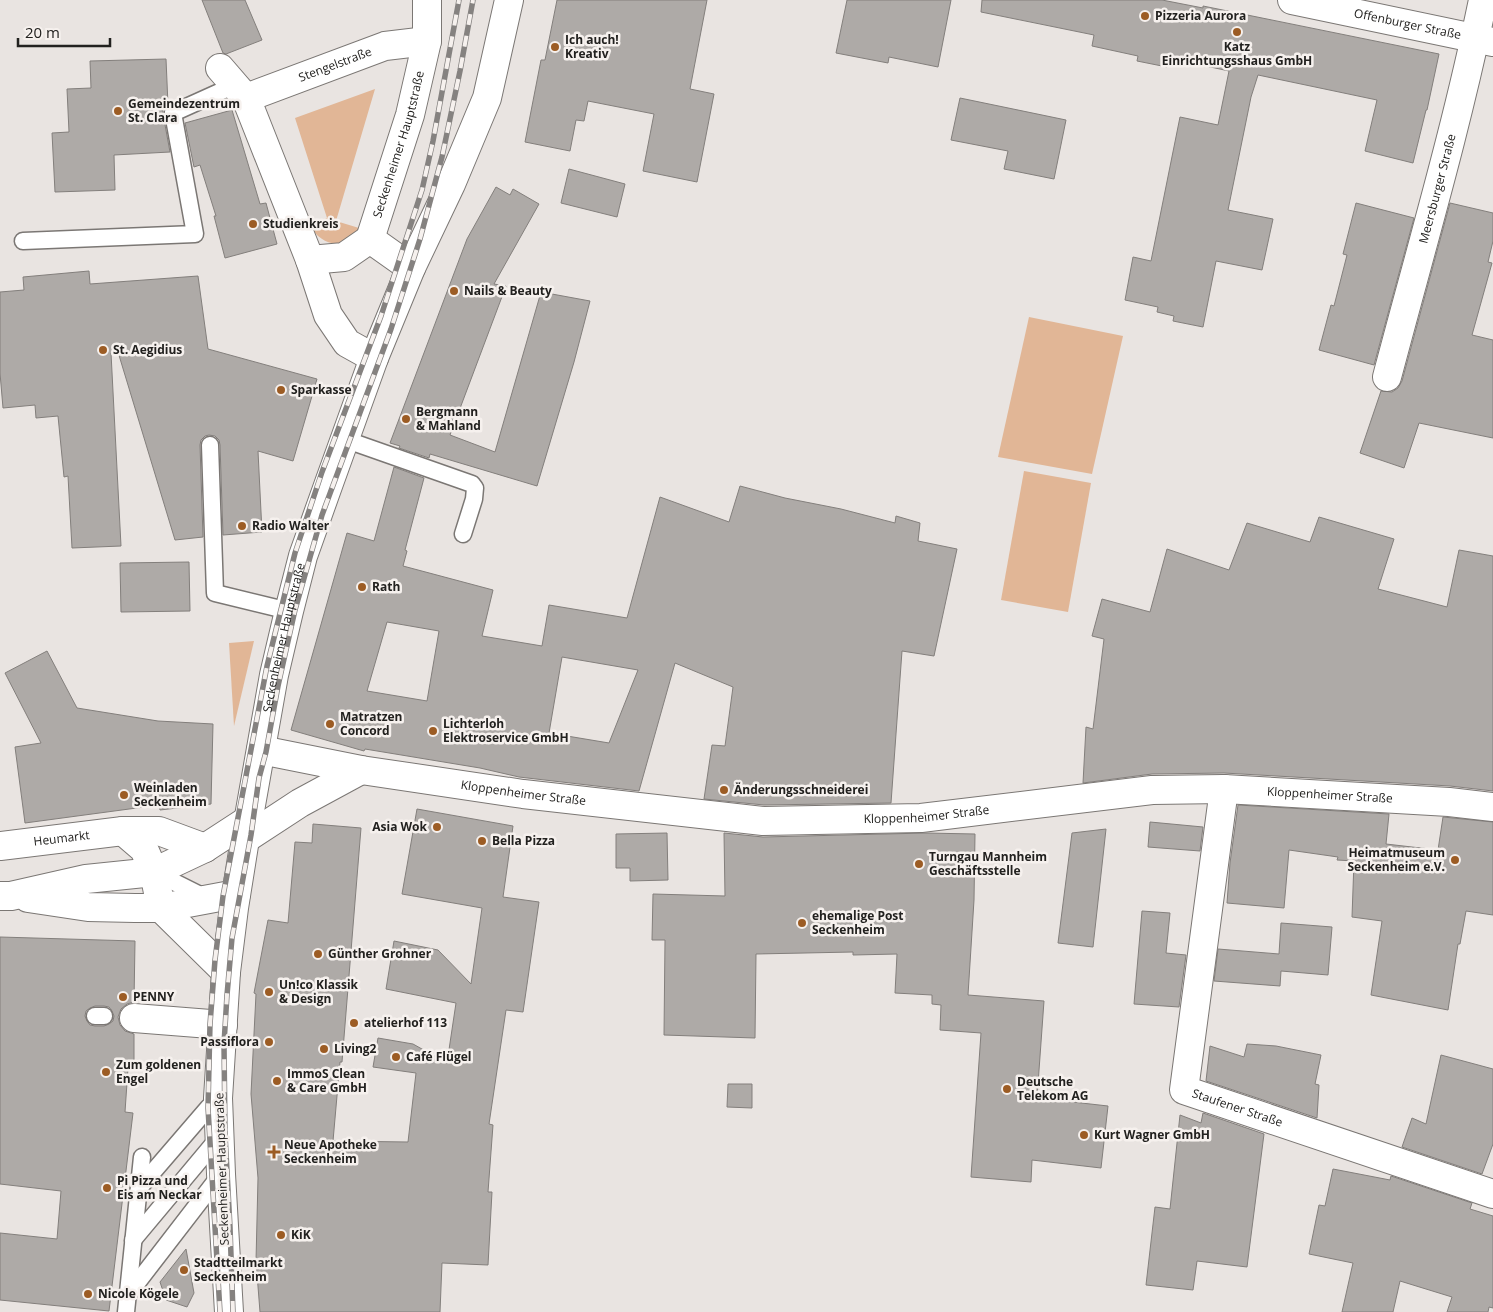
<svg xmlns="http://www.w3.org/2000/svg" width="1493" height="1312" viewBox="0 0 1493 1312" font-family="'Open Sans',sans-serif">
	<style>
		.green { fill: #e1b696 }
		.building { fill: #aeaaa7; stroke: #837f7c; fill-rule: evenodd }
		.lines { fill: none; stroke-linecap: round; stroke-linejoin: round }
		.service-casing { stroke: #7b7774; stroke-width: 19 }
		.minor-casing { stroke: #7b7774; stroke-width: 30 }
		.tertiary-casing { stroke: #7b7774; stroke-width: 30 }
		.secondary-casing { stroke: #7b7774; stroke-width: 30 }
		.service { stroke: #fff; stroke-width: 16 }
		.minor { stroke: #fff; stroke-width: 28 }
		.tertiary { stroke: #fff; stroke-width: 28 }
		.secondary { stroke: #fff; stroke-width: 28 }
		.rail-casing { stroke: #858280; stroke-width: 5.5 }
		.rail { stroke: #f6f1ee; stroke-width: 4; stroke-dasharray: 11; stroke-linecap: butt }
		.poi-dot { fill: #9c5c24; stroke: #f6f1ee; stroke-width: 2 }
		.labels { text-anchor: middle; stroke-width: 5; stroke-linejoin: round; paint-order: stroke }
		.poi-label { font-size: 12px; font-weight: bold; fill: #22211f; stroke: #f6f1ee; text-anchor: start }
		.street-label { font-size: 12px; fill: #22211f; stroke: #f6f1ee }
	</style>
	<rect width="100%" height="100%" fill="#e9e4e1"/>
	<g class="green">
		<path d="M375,89L336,221L359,228C344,252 322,246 309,225L327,218L295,118Z"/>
		<polygon points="1029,317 1123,336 1092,474 998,457"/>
		<polygon points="1024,471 1091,483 1068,612 1001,600"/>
		<polygon points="254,641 234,726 229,643"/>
	</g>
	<g class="building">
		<polygon points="202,0 245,0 262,40 226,54 223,53"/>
		<polygon points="557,0 707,0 690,89 714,94 697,182 643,171 654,114 588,101 584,121 576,120 570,151 525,142 541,60 545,60"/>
		<polygon points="847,0 951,0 938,67 889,57 888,63 836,53"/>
		<polygon points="982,0 1162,0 1203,8 1203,6 1439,54 1427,110 1426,110 1413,163 1365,151 1377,100 1258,75 1251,97 1228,210 1273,219 1262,270 1216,261 1203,327 1173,321 1174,316 1157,312 1158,307 1125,300 1133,257 1151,261 1180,117 1218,125 1229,71 1169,58 1167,67 1137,61 1138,56 1092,46 1094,35 981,12"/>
		<polygon points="166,59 168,105 163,110 163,114 170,152 114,155 115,190 55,192 52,133 69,132 67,89 91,88 90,61"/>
		<polygon points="960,98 1066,120 1054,179 1004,169 1008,151 951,140"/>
		<polygon points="232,110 260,204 266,203 277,244 225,258 214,216 216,216 200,165 194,167 185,123"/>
		<polygon points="569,169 625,184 617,217 561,203"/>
		<polygon points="496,187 510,195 513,189 539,204 494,284 506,286 450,435 495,452 541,292 590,301 574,362 537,486 430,454 429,458 399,448 400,446 390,443 467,239"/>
		<polygon points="1356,203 1414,218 1374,365 1319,350 1331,305 1334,306 1347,255 1343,254"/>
		<polygon points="1450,203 1493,213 1493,241 1488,262 1492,263 1472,335 1493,340 1493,438 1419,423 1404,468 1360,453 1381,391 1392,392 1398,388 1402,381"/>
		<polygon points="89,271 90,284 198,276 208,349 317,379 293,461 258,451 262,532 223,535 220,445 219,440 215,436 209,435 205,436 201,440 200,445 203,537 175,540 118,352 111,353 121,546 72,548 68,476 64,477 58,416 36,418 35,405 3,408 0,373 0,292 24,290 23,277"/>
		<path d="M394,467L424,478L405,550L407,551L403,566L493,590L482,636L542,646L549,605L627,618L660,497L729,522L740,486L785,498L841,509L895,523L896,516L920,523L918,541L957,549L934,656L902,651L891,803L764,805L704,799L712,745L725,746L733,687L675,663L639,791L519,777L480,768L365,749L364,751L291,730L347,533L374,541ZM387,622L439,631L427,701L367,691ZM562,657L638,670L609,743L549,733Z"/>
		<polygon points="1319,517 1394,539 1378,589 1447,607 1459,550 1493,556 1493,791 1450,786 1224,773 1152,774 1083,783 1086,727 1093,729 1104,639 1092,636 1102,599 1150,612 1167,549 1229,570 1247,523 1310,542"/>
		<polygon points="189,562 190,611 121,612 120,563"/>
		<polygon points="47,651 77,708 158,721 213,724 211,804 160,810 159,805 25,823 15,747 41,743 5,673"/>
		<polygon points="1238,805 1389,814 1386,844 1438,850 1443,817 1493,822 1493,915 1466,911 1460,944 1458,944 1448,1010 1371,995 1382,921 1352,917 1354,861 1337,860 1338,857 1289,850 1284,908 1227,903 1230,863"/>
		<polygon points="417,809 513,826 503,897 539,902 523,1012 506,1010 489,1124 493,1125 488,1192 492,1192 488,1265 442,1263 440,1312 260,1312 256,1261 258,1178 251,1094 256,994 254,993 268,920 288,923 295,842 312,843 313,824 361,828 342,1062 340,1062 333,1141 408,1142 416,1073 373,1067 378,1038 413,1044 447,1063 456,1003 386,989 394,941 438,950 471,984 482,908 402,894"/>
		<polygon points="1150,822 1203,827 1200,851 1148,847"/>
		<polygon points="1106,829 1093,947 1058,943 1072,833"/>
		<polygon points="667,833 668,880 630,881 630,868 616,868 616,834"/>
		<polygon points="724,833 763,837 926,833 975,834 974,900 968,995 1044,1001 1037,1098 1108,1106 1101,1168 1032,1160 1031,1182 971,1177 981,1033 940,1030 941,1005 932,1004 932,995 895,993 897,954 853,955 853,952 756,954 755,1038 664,1035 665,940 652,940 653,894 725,896"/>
		<polygon points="1142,911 1170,913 1166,953 1186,955 1179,1007 1134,1004"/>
		<polygon points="1281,923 1332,927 1328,975 1281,971 1280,986 1214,981 1218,949 1279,954"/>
		<path d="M0,937L135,941L134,1002L127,1004L121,1009L118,1017L120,1025L125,1031L134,1034V1068H128L125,1112L133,1113L109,1311L0,1300V1233L57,1239L61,1191L0,1184ZM95,1006H104L109,1007L112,1011L114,1016L113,1021L109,1024L104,1026H95L90,1025L87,1021L85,1016L86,1011L90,1008Z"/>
		<polygon points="1247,1044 1276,1046 1321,1055 1315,1084 1319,1085 1317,1118 1206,1081 1210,1046 1244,1057"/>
		<polygon points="1441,1055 1493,1069 1493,1144 1482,1174 1402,1147 1412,1118 1426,1124"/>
		<polygon points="728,1084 752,1084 752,1108 727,1107"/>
		<polygon points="1203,1113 1264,1134 1247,1267 1197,1261 1193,1290 1146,1285 1155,1207 1170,1209 1180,1115 1201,1123"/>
		<polygon points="1333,1169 1390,1180 1391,1176 1472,1203 1470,1209 1493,1216 1493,1308 1489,1307 1488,1312 1447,1312 1452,1297 1400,1281 1393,1312 1342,1312 1353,1263 1309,1254 1319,1205 1325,1206"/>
		<polygon points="186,1249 194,1293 187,1307 166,1300 160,1282"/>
	</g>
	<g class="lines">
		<g class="service-casing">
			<g id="service">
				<polyline points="23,241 195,234 173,113 235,85"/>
				<polyline points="344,439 472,484 475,488 474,499 463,534"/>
				<polyline points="210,445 215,593 289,611"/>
				<polyline points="154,872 206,898"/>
				<polyline points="95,1016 104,1016"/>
				<polyline points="140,1187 208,1108 218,1098"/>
				<polyline points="133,1240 220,1136"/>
				<polyline points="127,1296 221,1174"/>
				<polyline points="126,1312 142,1157"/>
			</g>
		</g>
		<g class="minor-casing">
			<g id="minor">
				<polyline points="220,68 246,98"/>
				<path id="s1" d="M370,239L410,115L427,41V0"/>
				<polyline points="370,239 411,268"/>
				<polyline points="310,260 344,257 370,239"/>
				<path id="s2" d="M374,358L347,343L328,315L310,260L246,98L385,46L427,41"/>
				<path id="s3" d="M1387,377C1420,252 1457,127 1483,0"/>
				<path id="s4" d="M1224,789L1184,1090L1493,1194"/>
				<polyline points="123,831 144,849 154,872 161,908"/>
				<path id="s5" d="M0,846L123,831H159L205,848"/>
				<polyline points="134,1018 223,1025"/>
			</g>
		</g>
		<g class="tertiary-casing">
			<g id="tertiary">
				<path id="s6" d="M1292,0L1493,42"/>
				<path id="s7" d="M261,750L361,770L523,794L763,821L921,818L1152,790L1224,789L1449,802L1493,807"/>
				<polyline points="245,839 300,803 361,770"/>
			</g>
		</g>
		<g class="secondary-casing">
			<g id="secondary">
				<polyline points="0,896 11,896 86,879 154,872 205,848 248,820"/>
				<polyline points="28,898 88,907 135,908 161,908 236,894"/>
				<polyline points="161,908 226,972"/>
				<path id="s8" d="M229,1312L221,1174L218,1098L226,972L234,908L245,839L274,675L289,611L303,556L329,483L374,358L411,268L451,184L487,98L509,0"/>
			</g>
		</g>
		<use href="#service" class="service"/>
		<use href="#minor" class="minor"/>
		<use href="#tertiary" class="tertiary"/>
		<use href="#secondary" class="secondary"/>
		<g class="rail-casing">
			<g id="rail">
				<polyline points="220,1312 208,1108 210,1024 215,960 223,896 267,666 295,553 322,472 381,316 422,190 433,141 459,0"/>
				<polyline points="233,1312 230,1227 225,1134 224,1044 227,995 232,938 251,835 259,778 266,752 278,686 295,610 322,515 391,329 420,239 442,157 460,71 473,0"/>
			</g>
		</g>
		<use href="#rail" class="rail"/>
	</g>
	<g class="poi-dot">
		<circle cx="1145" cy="16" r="5"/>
		<circle cx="1237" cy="32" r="5"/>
		<circle cx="555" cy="47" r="5"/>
		<circle cx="118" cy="111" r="5"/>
		<circle cx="253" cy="224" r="5"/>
		<circle cx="454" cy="291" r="5"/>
		<circle cx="103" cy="350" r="5"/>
		<circle cx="281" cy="390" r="5"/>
		<circle cx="406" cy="419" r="5"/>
		<circle cx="242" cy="526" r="5"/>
		<circle cx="362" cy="587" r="5"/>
		<circle cx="330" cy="724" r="5"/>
		<circle cx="433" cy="731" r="5"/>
		<circle cx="724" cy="790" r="5"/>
		<circle cx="124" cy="795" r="5"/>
		<circle cx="437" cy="827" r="5"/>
		<circle cx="482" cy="841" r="5"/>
		<circle cx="1455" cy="860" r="5"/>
		<circle cx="919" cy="864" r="5"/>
		<circle cx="802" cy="923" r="5"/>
		<circle cx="318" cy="954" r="5"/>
		<circle cx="269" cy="992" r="5"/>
		<circle cx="123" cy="997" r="5"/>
		<circle cx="354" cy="1023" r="5"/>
		<circle cx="269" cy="1042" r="5"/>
		<circle cx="324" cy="1049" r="5"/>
		<circle cx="396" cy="1057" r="5"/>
		<circle cx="106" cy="1072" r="5"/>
		<circle cx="277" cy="1081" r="5"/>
		<circle cx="1007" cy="1089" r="5"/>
		<circle cx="1084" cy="1135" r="5"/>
		<path d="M271.5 1144.5h5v5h5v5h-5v5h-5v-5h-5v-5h5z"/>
		<circle cx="107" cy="1188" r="5"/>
		<circle cx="281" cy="1235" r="5"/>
		<circle cx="184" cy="1270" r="5"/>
		<circle cx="88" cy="1294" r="5"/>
	</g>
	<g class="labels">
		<g class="poi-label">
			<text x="1155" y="20">Pizzeria Aurora</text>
			<text x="565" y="44">Ich auch!<tspan x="565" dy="14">Kreativ</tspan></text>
			<text x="1237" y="51" text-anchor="middle">Katz<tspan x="1237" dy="14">Einrichtungsshaus GmbH</tspan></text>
			<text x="128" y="108">Gemeindezentrum<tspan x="128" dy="14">St. Clara</tspan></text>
			<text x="263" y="228">Studienkreis</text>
			<text x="464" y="295">Nails &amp; Beauty</text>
			<text x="113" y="354">St. Aegidius</text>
			<text x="291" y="394">Sparkasse</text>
			<text x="416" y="416">Bergmann<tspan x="416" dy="14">&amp; Mahland</tspan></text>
			<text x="252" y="530">Radio Walter</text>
			<text x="372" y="591">Rath</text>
			<text x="340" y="721">Matratzen<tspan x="340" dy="14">Concord</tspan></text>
			<text x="443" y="728">Lichterloh<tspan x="443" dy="14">Elektroservice GmbH</tspan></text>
			<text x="134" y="792">Weinladen<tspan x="134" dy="14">Seckenheim</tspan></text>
			<text x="734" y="794">Änderungsschneiderei</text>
			<text x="427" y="831" text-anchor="end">Asia Wok</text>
			<text x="492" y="845">Bella Pizza</text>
			<text x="1445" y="857" text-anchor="end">Heimatmuseum<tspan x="1445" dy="14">Seckenheim e.V.</tspan></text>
			<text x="929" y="861">Turngau Mannheim<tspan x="929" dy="14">Geschäftsstelle</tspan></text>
			<text x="812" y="920">ehemalige Post<tspan x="812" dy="14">Seckenheim</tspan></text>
			<text x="328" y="958">Günther Grohner</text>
			<text x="279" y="989">Un!co Klassik<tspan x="279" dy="14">&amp; Design</tspan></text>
			<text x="133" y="1001">PENNY</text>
			<text x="364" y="1027">atelierhof 113</text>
			<text x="259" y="1046" text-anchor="end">Passiflora</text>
			<text x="334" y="1053">Living2</text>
			<text x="406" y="1061">Café Flügel</text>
			<text x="116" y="1069">Zum goldenen<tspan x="116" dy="14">Engel</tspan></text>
			<text x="287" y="1078">ImmoS Clean<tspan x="287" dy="14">&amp; Care GmbH</tspan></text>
			<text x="1017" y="1086">Deutsche<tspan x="1017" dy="14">Telekom AG</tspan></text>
			<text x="1094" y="1139">Kurt Wagner GmbH</text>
			<text x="284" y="1149">Neue Apotheke<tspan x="284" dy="14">Seckenheim</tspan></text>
			<text x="117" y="1185">Pi Pizza und<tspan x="117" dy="14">Eis am Neckar</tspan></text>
			<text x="291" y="1239">KiK</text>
			<text x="194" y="1267">Stadtteilmarkt<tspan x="194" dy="14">Seckenheim</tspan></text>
			<text x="98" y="1298">Nicole Kögele</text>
		</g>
		<g class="street-label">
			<text dy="4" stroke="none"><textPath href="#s6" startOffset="118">Offenburger Straße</textPath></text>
			<text dy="4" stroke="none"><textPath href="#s2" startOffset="392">Stengelstraße</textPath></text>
			<text dy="4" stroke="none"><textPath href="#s1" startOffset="99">Seckenheimer Hauptstraße</textPath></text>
			<text dy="4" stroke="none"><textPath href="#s3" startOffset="195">Meersburger Straße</textPath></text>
			<text dy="4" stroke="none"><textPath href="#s8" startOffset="680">Seckenheimer Hauptstraße</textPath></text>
			<text dy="4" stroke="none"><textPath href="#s7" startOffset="266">Kloppenheimer Straße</textPath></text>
			<text dy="4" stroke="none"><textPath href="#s7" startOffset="1076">Kloppenheimer Straße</textPath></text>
			<text dy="4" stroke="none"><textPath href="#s7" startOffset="671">Kloppenheimer Straße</textPath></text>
			<text dy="4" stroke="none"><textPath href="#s5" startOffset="62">Heumarkt</textPath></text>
			<text dy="4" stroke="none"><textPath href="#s4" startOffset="360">Staufener Straße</textPath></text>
			<text transform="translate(222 1169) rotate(-92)" y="4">Seckenheimer Hauptstraße</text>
		</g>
	</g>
	<path d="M18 38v8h92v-8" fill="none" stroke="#22211f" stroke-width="2.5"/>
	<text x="25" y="38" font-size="15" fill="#22211f" stroke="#f6f1ee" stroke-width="4" paint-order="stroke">20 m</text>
</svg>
